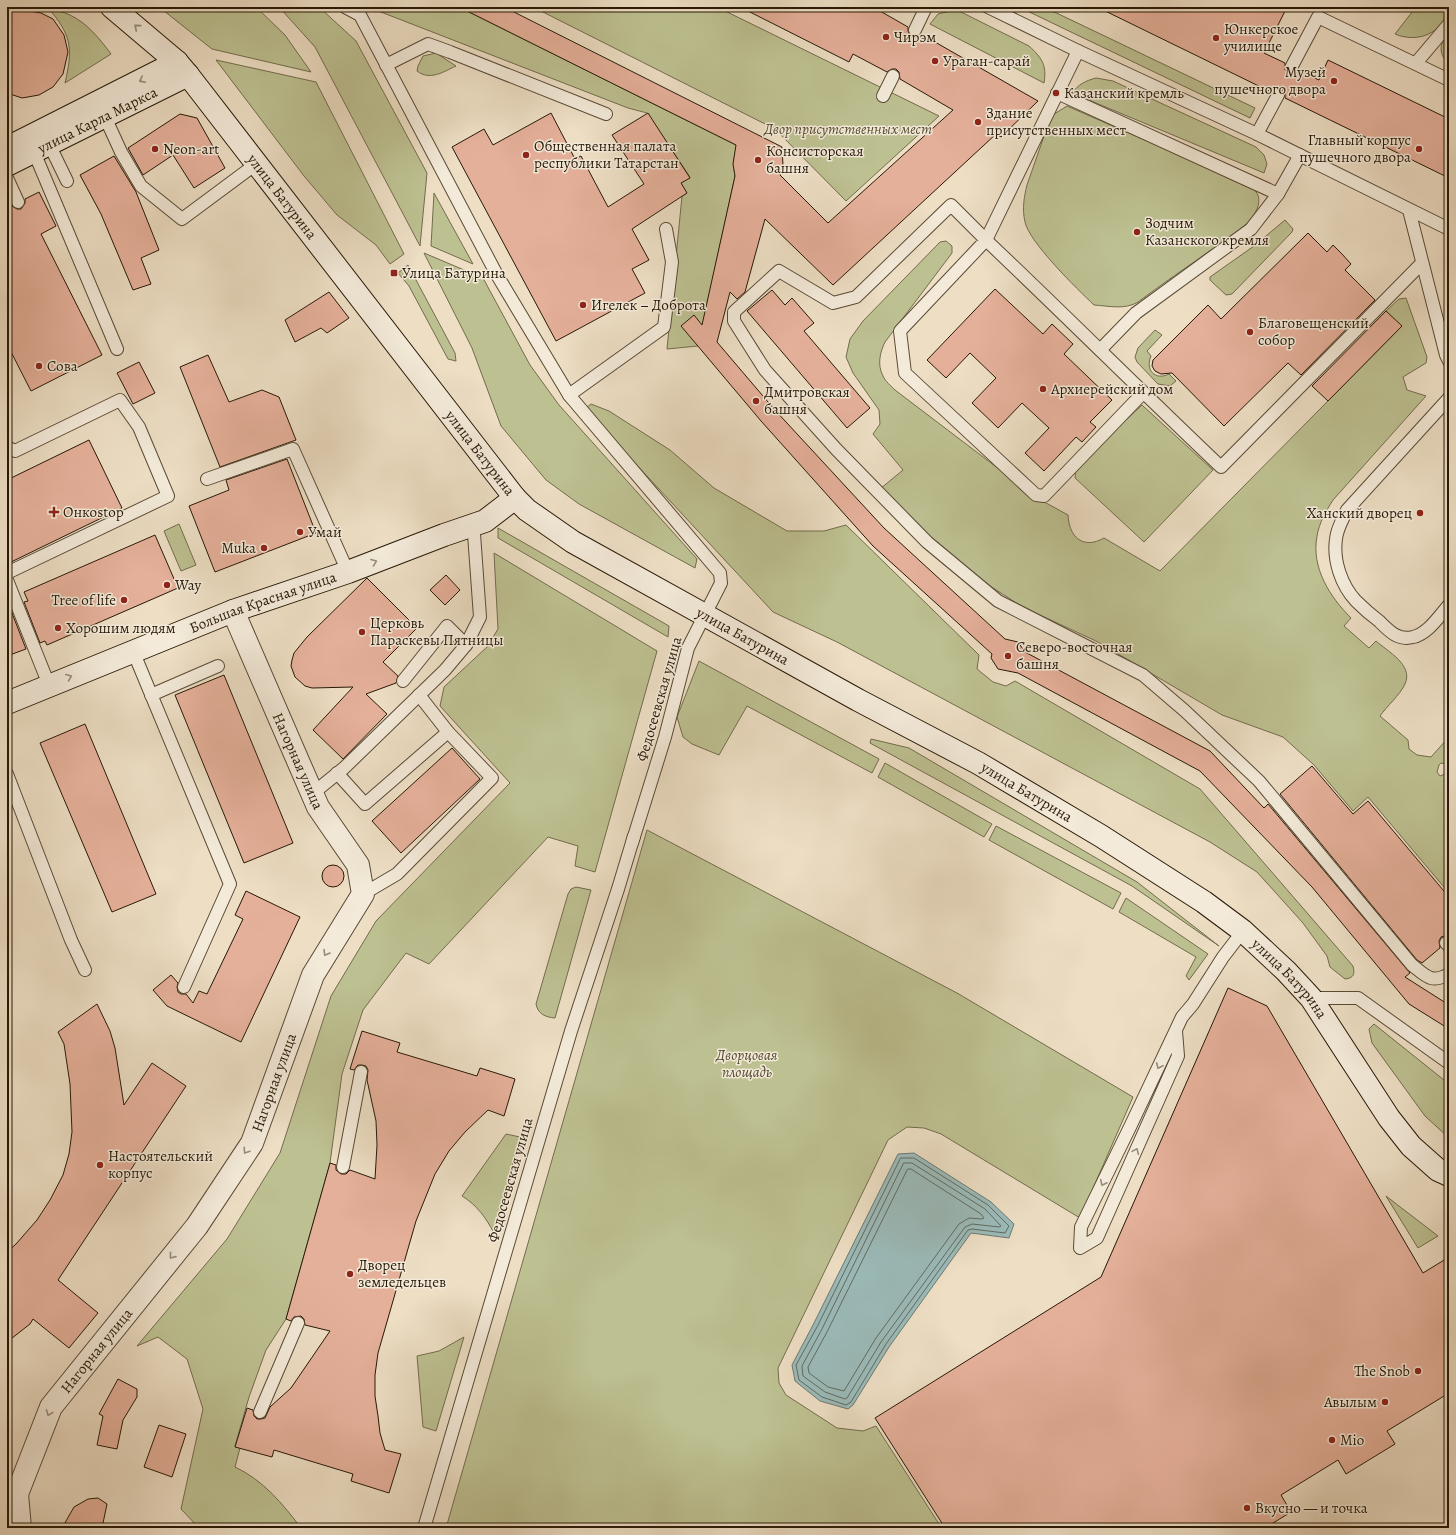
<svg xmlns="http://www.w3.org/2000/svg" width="1456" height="1535" viewBox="0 0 1456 1535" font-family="Alegreya,serif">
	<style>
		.green { fill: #bdc091; stroke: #726c4c }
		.water { fill: #9bbbba; stroke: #6d7a72 }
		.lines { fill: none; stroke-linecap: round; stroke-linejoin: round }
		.shore { stroke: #616a60; stroke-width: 1 }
		.building { fill: #e5b09a; stroke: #271806 }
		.lane-casing { stroke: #584a36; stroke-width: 14 }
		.street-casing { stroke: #584a36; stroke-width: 24 }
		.secondary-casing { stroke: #271806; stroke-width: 24 }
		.lane { stroke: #f3ead9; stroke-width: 12 }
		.street { stroke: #f3ead9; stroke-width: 22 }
		.secondary { stroke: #f3ead9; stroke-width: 22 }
		.oneway { stroke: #978c7a }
		.poi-dot { fill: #8f2418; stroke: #f3ead9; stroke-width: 1.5 }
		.labels { text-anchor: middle; stroke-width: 3; stroke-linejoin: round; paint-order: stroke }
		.poi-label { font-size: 15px; fill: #271806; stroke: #f3ead9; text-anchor: start }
		.street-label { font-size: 15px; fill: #271806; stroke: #f3ead9 }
		.park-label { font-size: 15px; font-style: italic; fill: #544a30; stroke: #f3ead9 }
	</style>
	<rect width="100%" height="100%" fill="#eddec4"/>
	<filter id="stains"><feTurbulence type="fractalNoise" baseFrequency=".005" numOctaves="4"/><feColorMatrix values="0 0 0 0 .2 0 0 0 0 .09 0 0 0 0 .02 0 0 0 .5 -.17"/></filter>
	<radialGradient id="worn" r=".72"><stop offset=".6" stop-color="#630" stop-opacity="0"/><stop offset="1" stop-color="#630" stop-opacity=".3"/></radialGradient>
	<g class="green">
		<polygon points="159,7 256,7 285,35 311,72 212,49"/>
		<polygon points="279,7 319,7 356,41 427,173 420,246 315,47"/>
		<path d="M368,7H459L738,146C733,157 733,164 735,176L698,346L667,349L682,196L687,193L681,183L690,177L647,113L628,108Z"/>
		<polygon points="533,7 717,7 939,116 846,201 775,129"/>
		<polygon points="1019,7 1044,7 1255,108 1250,118"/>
		<path d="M1416,7H1445L1449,11V14C1444,19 1439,29 1432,32C1422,39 1406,39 1395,34Z"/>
		<path d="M48,8C55,10 63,12 70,15C87,23 100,39 111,54L65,83C73,49 72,35 48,8Z"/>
		<path d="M954,10L961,12L1029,46C1042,58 1047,65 1044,83L930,24L938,14Z"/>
		<path d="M1449,32V64C1437,53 1440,42 1449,32Z"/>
		<path d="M436,53L456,66C443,72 430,81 417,71L418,66L423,56Z"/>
		<polygon points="216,60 316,82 404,254 390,264 376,245 337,215 304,176"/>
		<path d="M1096,78L1113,81L1256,147L1264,155L1267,164L1264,173L1072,93C1079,84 1085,81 1096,78Z"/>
		<path d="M1067,106L1250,186C1268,198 1255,216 1243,227C1234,236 1221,243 1211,250C1187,267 1162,284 1138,302C1125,310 1109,306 1094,305C1077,289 1029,242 1025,222C1022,209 1024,197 1027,185L1051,116Z"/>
		<polygon points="434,193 473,264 431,246"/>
		<polygon points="1285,220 1293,229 1292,232 1232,294 1226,295 1210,280 1210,277 1254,246"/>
		<path d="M946,241L952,246V253L885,342C880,352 877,365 883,376C885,381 891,386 895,390L1037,498L1068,515C1069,537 1083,550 1104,538L1160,571L1401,327L1386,311L1399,299L1406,298L1427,357L1426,363L1403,377L1407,390L1426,396L1333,500C1326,511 1319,523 1317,536C1311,568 1330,597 1351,618L1344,626L1369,648L1376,641C1387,651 1414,665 1405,684C1400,695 1387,706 1380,716L1408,740L1409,749L1417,755L1431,757L1449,737V763L1446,764L1441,763L1439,765L1437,772L1440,776L1445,774L1449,775V893L1368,797L1353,811L1314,765L1283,737L1222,715L1096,641L1042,616L1018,604L948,559L880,489L903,470L873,434L880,424L879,410L853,373L846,357L850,339L863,321L940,242Z"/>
		<polygon points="424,253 483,278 530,365 559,405 697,559 695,568 579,504 546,480 501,426 472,348"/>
		<polygon points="408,265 455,353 456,361 448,359 409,286 398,273"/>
		<path d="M1155,330L1162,335L1147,351L1151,356C1145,370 1155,381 1169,374L1176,381L1170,386L1158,384L1137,362L1135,357L1138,348Z"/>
		<path d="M591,404L609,411L670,450L714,488L787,531H824L846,525L979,655L977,669L993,682L1006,686L1015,681L1200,789L1353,966C1355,974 1354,978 1345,979L1330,967L1327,956L1303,923L1257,872L1210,842L837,642L773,612L595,420L586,408Z"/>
		<polygon points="1142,405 1213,470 1144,542 1075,478 1076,467"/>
		<polygon points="179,524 196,565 181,571 164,531"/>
		<polygon points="498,528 669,626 668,637 498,538"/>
		<path d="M494,553L657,651L595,872L575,866L578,846L548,837L429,964L406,953L363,1010L342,1074L330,1163L286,1319L266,1350L249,1397L235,1446L240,1448L235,1467C263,1480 283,1504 301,1528H199L181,1509L203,1409L187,1359L158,1337L137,1346L227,1239L280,1153L331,996L376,921L510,783L440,706L444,687L487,647L498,629Z"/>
		<polygon points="699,661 879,759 872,773 747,706 719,755 692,744 683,737 677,717"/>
		<polygon points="871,739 909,748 1137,882 1219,946 1132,886 870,743"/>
		<polygon points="885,763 992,824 984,837 878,777"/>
		<polygon points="996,826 1121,893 1113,909 989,840"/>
		<polygon points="647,830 957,993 1133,1097 1080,1218 941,1134 924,1128 907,1127 888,1140 778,1368 779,1383 786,1395 837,1428 863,1431 876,1426 941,1527 939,1528 446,1528"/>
		<path d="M576,887L591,890L555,1018C545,1017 538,1014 536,1004L568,894L571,889Z"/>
		<polygon points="1126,898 1208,954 1189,980 1186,976 1196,957 1119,912"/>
		<polygon points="1374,1024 1449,1084 1449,1138 1425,1116 1372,1043 1369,1029"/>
		<path d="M506,1134L520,1137L494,1233C486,1218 477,1205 462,1196Z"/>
		<polygon points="1386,1196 1438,1236 1418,1248"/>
		<polygon points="464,1337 436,1431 423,1427 417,1356 439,1351"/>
	</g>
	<polygon class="water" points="914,1153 991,1202 1014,1224 1009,1238 971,1233 889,1347 853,1405 848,1409 820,1401 795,1381 792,1365 813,1325 898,1154"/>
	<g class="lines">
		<g class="shore">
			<polygon points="901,1158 914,1158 988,1205 1009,1226 1005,1233 972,1229 968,1230 886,1344 851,1402 846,1405 822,1397 799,1380 796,1365 817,1327"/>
			<polygon points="904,1163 912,1163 985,1209 1001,1226 999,1227 972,1224 965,1227 881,1342 847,1398 845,1399 825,1392 803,1376 802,1366 822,1329"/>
			<polygon points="908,1169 911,1169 981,1214 984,1218 982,1219 969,1218 959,1224 876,1338 844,1391 828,1387 809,1373 808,1367 827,1332"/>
		</g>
	</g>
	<g class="building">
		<polygon points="7,7 41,13 53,19 64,35 68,52 63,74 53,87 39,95 22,98 7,93"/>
		<polygon points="459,7 504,7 782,147 783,166 780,175 828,223 953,110 900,79 899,72 896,69 892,69 887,72 853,54 849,62 740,7 873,7 908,27 908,31 911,37 916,37 921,34 1038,101 1001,137 996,134 833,285 765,219 745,292 737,299 730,292 717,342 774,409 884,528 1005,639 1018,642 1025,652 1210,751 1264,808 1268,804 1410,973 1405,977 1449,1005 1449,1029 1409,1004 1312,887 1200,771 1018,673 998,669 991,658 992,654 873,546 761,421 681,326 694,315 702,325 735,176 733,164 736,145"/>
		<polygon points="1097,7 1287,7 1264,53 1285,63 1285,70 1289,73 1296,73 1298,70 1319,80 1328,60 1449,119 1449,178 1285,98 1285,91 1281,88 1274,88 1271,92"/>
		<polygon points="551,113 575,159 581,156 608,207 644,184 612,135 648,113 690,178 681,183 687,193 632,229 649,260 632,269 645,293 556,341 452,147 484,129 493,145"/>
		<polygon points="180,114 197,118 225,168 194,188 173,155 143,175 128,148"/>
		<polygon points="114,156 136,192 159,250 141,258 151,284 133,290 101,214 80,175"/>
		<polygon points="39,192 56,226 41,234 102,355 31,391 7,344 7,208 12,206 17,209 21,209 25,203 25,199"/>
		<polygon points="1308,233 1327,252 1333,245 1342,254 1351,264 1345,270 1375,300 1301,375 1288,363 1224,426 1172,373 1161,374 1155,371 1152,366 1153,360 1208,305 1221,319"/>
		<polygon points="995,289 1043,334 1052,324 1073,344 1064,354 1112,400 1090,422 1096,427 1082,442 1076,437 1044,471 1025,453 1049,428 1022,403 998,428 972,403 996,378 970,353 946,378 927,360"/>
		<polygon points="772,290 785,305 792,298 814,323 804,331 870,408 847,428 747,311"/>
		<polygon points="329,292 349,318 327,333 321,328 295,342 285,320"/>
		<polygon points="1386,311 1402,326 1328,401 1312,386"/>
		<polygon points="208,355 229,402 262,390 279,397 296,440 220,467 180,367"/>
		<polygon points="139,362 155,393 133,404 117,373"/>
		<polygon points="89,440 122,508 7,564 7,480"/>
		<polygon points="287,459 316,533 215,572 189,506 229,490 226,480"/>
		<polygon points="155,535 178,588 47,645 45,641 40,643 24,602 28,601 24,592"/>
		<polygon points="446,575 460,590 445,605 430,590"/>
		<polygon points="367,578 417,628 383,662 398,676 396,683 366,694 387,714 343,759 313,730 353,687 312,688 305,686 295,677 291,666 292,660 294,653 307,637"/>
		<polygon points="10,608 26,649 7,656 7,609"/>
		<polygon points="224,675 293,843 244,863 175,695"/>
		<polygon points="85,724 156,894 112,912 40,743"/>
		<polygon points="452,748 480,779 401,853 372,821"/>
		<polygon points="1312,766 1353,814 1368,801 1449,897 1449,936 1444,936 1441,937 1439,941 1440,948 1422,963 1417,960 1280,794"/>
		<circle cx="333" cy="876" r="11"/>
		<polygon points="246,891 300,917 241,1042 167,1006 153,990 171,975 178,983 177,987 178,992 181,994 186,994 193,1003 199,991 207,994 243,919 235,915"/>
		<polygon points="1228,988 1267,1006 1423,1273 1449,1257 1449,1393 1387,1431 1395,1444 1346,1474 1338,1460 1281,1495 1291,1512 1265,1528 945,1528 875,1418 1101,1277"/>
		<polygon points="97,1004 110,1031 115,1048 124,1105 152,1063 186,1086 58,1280 98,1313 69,1348 33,1319 30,1324 7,1342 7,1252 16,1244 37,1220 50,1200 63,1175 69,1154 72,1132 70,1084 64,1044 58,1032"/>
		<polygon points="362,1031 400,1043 397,1052 477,1076 480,1068 515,1079 504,1116 488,1110 465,1132 449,1151 435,1174 416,1221 378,1353 375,1375 375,1396 378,1416 380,1433 385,1450 401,1454 389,1493 351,1481 353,1474 274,1450 272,1457 235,1447 247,1408 253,1410 254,1416 257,1419 261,1419 265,1418 270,1407 291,1388 330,1331 305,1325 304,1319 301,1316 294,1317 291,1321 286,1319 330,1163 336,1165 336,1170 341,1174 346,1174 350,1170 375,1179 377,1145 376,1121 367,1080 368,1070 366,1066 362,1065 358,1065 354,1070 350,1069"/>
		<polygon points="118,1379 137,1389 137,1397 123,1420 117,1449 97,1445 103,1416 99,1414"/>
		<polygon points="159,1425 186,1434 172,1477 144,1467"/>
		<polygon points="98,1498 107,1504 102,1528 62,1528 74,1507 88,1499"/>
	</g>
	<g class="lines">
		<g class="lane-casing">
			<g id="lane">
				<polyline points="345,7 360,15 497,275 569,395 720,573 721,583 688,648 665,737 632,843"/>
				<polyline points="988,7 1078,51 1257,134 1449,229"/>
				<polyline points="915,30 926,7"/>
				<path d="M1078,51L986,240C1065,315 1142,392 1221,467L1422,263"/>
				<polyline points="1416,63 1449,24"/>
				<polyline points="386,65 428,44 450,52 606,114"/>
				<polyline points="1292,66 1318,17 1449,80"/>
				<polyline points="1057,93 1278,194"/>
				<polyline points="883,96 893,76"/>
				<polyline points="105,117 121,152 141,186 182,219 256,164"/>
				<polyline points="1257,134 1278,95"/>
				<polyline points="49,144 67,181"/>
				<polyline points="34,152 117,349"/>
				<polyline points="7,178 18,202"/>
				<polyline points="1409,210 1446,355 1449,361"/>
				<polyline points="1100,350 1136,313 1251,229 1278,194 1300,155"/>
				<path d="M1143,393L1044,496L1036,495L905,373L900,331L986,240L951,205L856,297L833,303L779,271L734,312V321L765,370L836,449L927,542L998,601L1143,675L1185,711L1259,781L1412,965C1426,976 1431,984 1449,974"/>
				<polyline points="569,395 664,327 672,262 666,229"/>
				<path d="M1449,398L1347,510C1343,519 1337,528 1336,539C1333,560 1341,585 1356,601C1363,608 1371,615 1379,621C1389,631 1398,641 1413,637C1428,634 1439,616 1449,605"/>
				<polyline points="7,447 15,451 120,400 139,427 168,496 7,573"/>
				<polyline points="207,479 293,449 348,572"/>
				<polyline points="7,580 49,685"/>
				<polyline points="133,651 230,884 184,987"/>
				<polyline points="403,681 447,626 466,645"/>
				<polyline points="151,695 218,666"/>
				<polyline points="337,773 365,804 448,732 419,695"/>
				<polyline points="7,774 71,940 85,970"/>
				<polyline points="312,794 344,768 445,670 466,645 480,617 474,534"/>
				<polyline points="363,894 397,874 492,778 448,732"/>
				<polyline points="1446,943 1449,946"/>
				<polyline points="1311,998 1358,998 1449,1063"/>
				<polyline points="1176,1031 1178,1056 1097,1238 1080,1248 1081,1227 1130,1127 1182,1017 1193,1004 1223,957 1243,931"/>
				<polyline points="343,1167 361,1072"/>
				<polyline points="260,1412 298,1323"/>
				<polyline points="424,1528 571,1031 618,889 634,836"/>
			</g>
		</g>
		<g class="street-casing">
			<g id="street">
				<path id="s1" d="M20,1528L17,1494L51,1407L197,1226L252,1143L313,975L363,894L358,865L318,807L233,611"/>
			</g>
		</g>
		<g class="secondary-casing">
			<g id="secondary">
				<path id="s2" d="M112,7L177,62L188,75L515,498L527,510L573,542L858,700L978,763L1101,836L1204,902L1243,931L1286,971L1311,998L1389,1118L1411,1146L1438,1170L1449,1175"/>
				<polyline points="7,148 177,62"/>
				<path id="s3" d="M7,165L188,75"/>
				<path id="s4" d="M7,703L233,611L348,572L444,535L485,521L515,498"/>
			</g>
		</g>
		<use href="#lane" class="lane"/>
		<use href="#street" class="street"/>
		<use href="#secondary" class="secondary"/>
	</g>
	<defs><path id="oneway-chevron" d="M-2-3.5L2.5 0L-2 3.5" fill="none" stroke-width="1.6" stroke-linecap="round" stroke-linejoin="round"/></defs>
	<g class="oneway">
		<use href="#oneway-chevron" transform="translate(137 27) rotate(-140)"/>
		<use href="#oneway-chevron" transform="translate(142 80) rotate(153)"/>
		<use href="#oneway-chevron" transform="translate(374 562) rotate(-21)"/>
		<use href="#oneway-chevron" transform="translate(69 677) rotate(-22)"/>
		<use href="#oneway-chevron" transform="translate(326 953) rotate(121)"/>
		<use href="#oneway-chevron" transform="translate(1159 1066) rotate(115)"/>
		<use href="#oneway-chevron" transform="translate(246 1151) rotate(124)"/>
		<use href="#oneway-chevron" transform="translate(1136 1151) rotate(-66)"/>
		<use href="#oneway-chevron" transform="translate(1103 1183) rotate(116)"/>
		<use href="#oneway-chevron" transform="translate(172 1256) rotate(129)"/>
		<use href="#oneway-chevron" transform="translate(49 1413) rotate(111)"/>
	</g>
	<g class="poi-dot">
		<circle cx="886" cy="37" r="4"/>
		<circle cx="1216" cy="38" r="4"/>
		<circle cx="935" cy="61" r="4"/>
		<circle cx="1334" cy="81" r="4"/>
		<circle cx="1056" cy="93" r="4"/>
		<circle cx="978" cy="122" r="4"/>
		<circle cx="155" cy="149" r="4"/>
		<circle cx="1419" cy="149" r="4"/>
		<circle cx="526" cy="155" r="4"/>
		<circle cx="758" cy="160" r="4"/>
		<circle cx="1137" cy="232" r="4"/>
		<rect x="390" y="269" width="8" height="8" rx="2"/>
		<circle cx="583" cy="305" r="4"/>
		<circle cx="1250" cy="332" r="4"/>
		<circle cx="39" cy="366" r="4"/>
		<circle cx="1043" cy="389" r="4"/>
		<circle cx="756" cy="401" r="4"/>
		<path d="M52 506h4v4h4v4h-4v4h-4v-4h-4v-4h4z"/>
		<circle cx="1420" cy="513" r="4"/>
		<circle cx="300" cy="532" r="4"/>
		<circle cx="264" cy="548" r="4"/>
		<circle cx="167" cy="585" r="4"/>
		<circle cx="124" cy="600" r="4"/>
		<circle cx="58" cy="628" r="4"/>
		<circle cx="362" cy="632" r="4"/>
		<circle cx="1008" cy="656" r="4"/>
		<circle cx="100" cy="1165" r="4"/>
		<circle cx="350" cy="1274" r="4"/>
		<circle cx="1418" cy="1371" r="4"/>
		<circle cx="1385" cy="1402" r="4"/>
		<circle cx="1332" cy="1440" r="4"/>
		<circle cx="1247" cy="1508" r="4"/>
	</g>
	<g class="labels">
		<g class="poi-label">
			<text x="1224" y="34">Юнкерское<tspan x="1224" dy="17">училище</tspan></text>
			<text x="894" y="42">Чирэм</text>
			<text x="943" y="66">Ураган-сарай</text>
			<text x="1326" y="77" text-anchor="end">Музей<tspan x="1326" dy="17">пушечного двора</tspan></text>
			<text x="1064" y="98">Казанский кремль</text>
			<text x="986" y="118">Здание<tspan x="986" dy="17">присутственных мест</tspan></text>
			<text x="1411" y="145" text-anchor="end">Главный корпус<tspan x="1411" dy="17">пушечного двора</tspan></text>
			<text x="534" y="151">Общественная палата<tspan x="534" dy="17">республики Татарстан</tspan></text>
			<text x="163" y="154">Neon-art</text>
			<text x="766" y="156">Консисторская<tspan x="766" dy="17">башня</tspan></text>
			<text x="1145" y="228">Зодчим<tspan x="1145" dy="17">Казанского кремля</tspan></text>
			<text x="402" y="278">Улица Батурина</text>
			<text x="591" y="310">Игелек – Доброта</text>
			<text x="1258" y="328">Благовещенский<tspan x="1258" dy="17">собор</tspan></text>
			<text x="47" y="371">Сова</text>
			<text x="1051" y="394">Архиерейский дом</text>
			<text x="764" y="397">Дмитровская<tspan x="764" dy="17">башня</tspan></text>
			<text x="63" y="517">Онкоstop</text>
			<text x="1412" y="518" text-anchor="end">Ханский дворец</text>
			<text x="308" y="537">Умай</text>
			<text x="256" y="553" text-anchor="end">Muka</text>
			<text x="175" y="590">Way</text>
			<text x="116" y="605" text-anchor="end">Tree of life</text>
			<text x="370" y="628">Церковь<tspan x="370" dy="17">Параскевы Пятницы</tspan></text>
			<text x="66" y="633">Хорошим людям</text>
			<text x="1016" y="652">Северо-восточная<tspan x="1016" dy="17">башня</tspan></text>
			<text x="108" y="1161">Настоятельский<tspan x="108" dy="17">корпус</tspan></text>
			<text x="358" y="1270">Дворец<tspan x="358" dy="17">земледельцев</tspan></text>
			<text x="1410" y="1376" text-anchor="end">The Snob</text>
			<text x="1377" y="1407" text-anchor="end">Авылым</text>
			<text x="1340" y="1445">Mio</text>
			<text x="1255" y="1513">Вкусно — и точка</text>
		</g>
		<g class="street-label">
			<text dy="5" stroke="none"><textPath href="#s3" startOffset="101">улица Карла Маркса</textPath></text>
			<text dy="5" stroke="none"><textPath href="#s2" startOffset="256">улица Батурина</textPath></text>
			<text dy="5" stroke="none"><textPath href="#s2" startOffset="580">улица Батурина</textPath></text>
			<text dy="5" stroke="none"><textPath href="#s4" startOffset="275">Большая Красная улица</textPath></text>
			<text dy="5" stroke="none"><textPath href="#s2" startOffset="904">улица Батурина</textPath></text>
			<text transform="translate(659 699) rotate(-74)" y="5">Федосеевская улица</text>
			<text transform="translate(298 761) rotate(66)" y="5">Нагорная улица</text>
			<text dy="5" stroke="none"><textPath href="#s2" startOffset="1228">улица Батурина</textPath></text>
			<text dy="5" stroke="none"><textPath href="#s2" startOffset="1552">улица Батурина</textPath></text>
			<text dy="5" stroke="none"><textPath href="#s1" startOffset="524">Нагорная улица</textPath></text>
			<text transform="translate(510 1180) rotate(-74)" y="5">Федосеевская улица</text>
			<text dy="5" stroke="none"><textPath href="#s1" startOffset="200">Нагорная улица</textPath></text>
		</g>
		<g class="park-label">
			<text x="848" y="134">Двор присутственных мест</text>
			<text x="747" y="1060">Дворцовая<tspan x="747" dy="17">площадь</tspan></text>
		</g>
	</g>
	<rect width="1456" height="1535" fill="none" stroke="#eddec4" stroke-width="24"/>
	<rect x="8" y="8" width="1440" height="1519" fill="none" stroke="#271806" stroke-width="2"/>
	<rect x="12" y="12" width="1432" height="1511" fill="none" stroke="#271806"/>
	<rect width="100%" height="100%" filter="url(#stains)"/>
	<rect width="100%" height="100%" fill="url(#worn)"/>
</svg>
